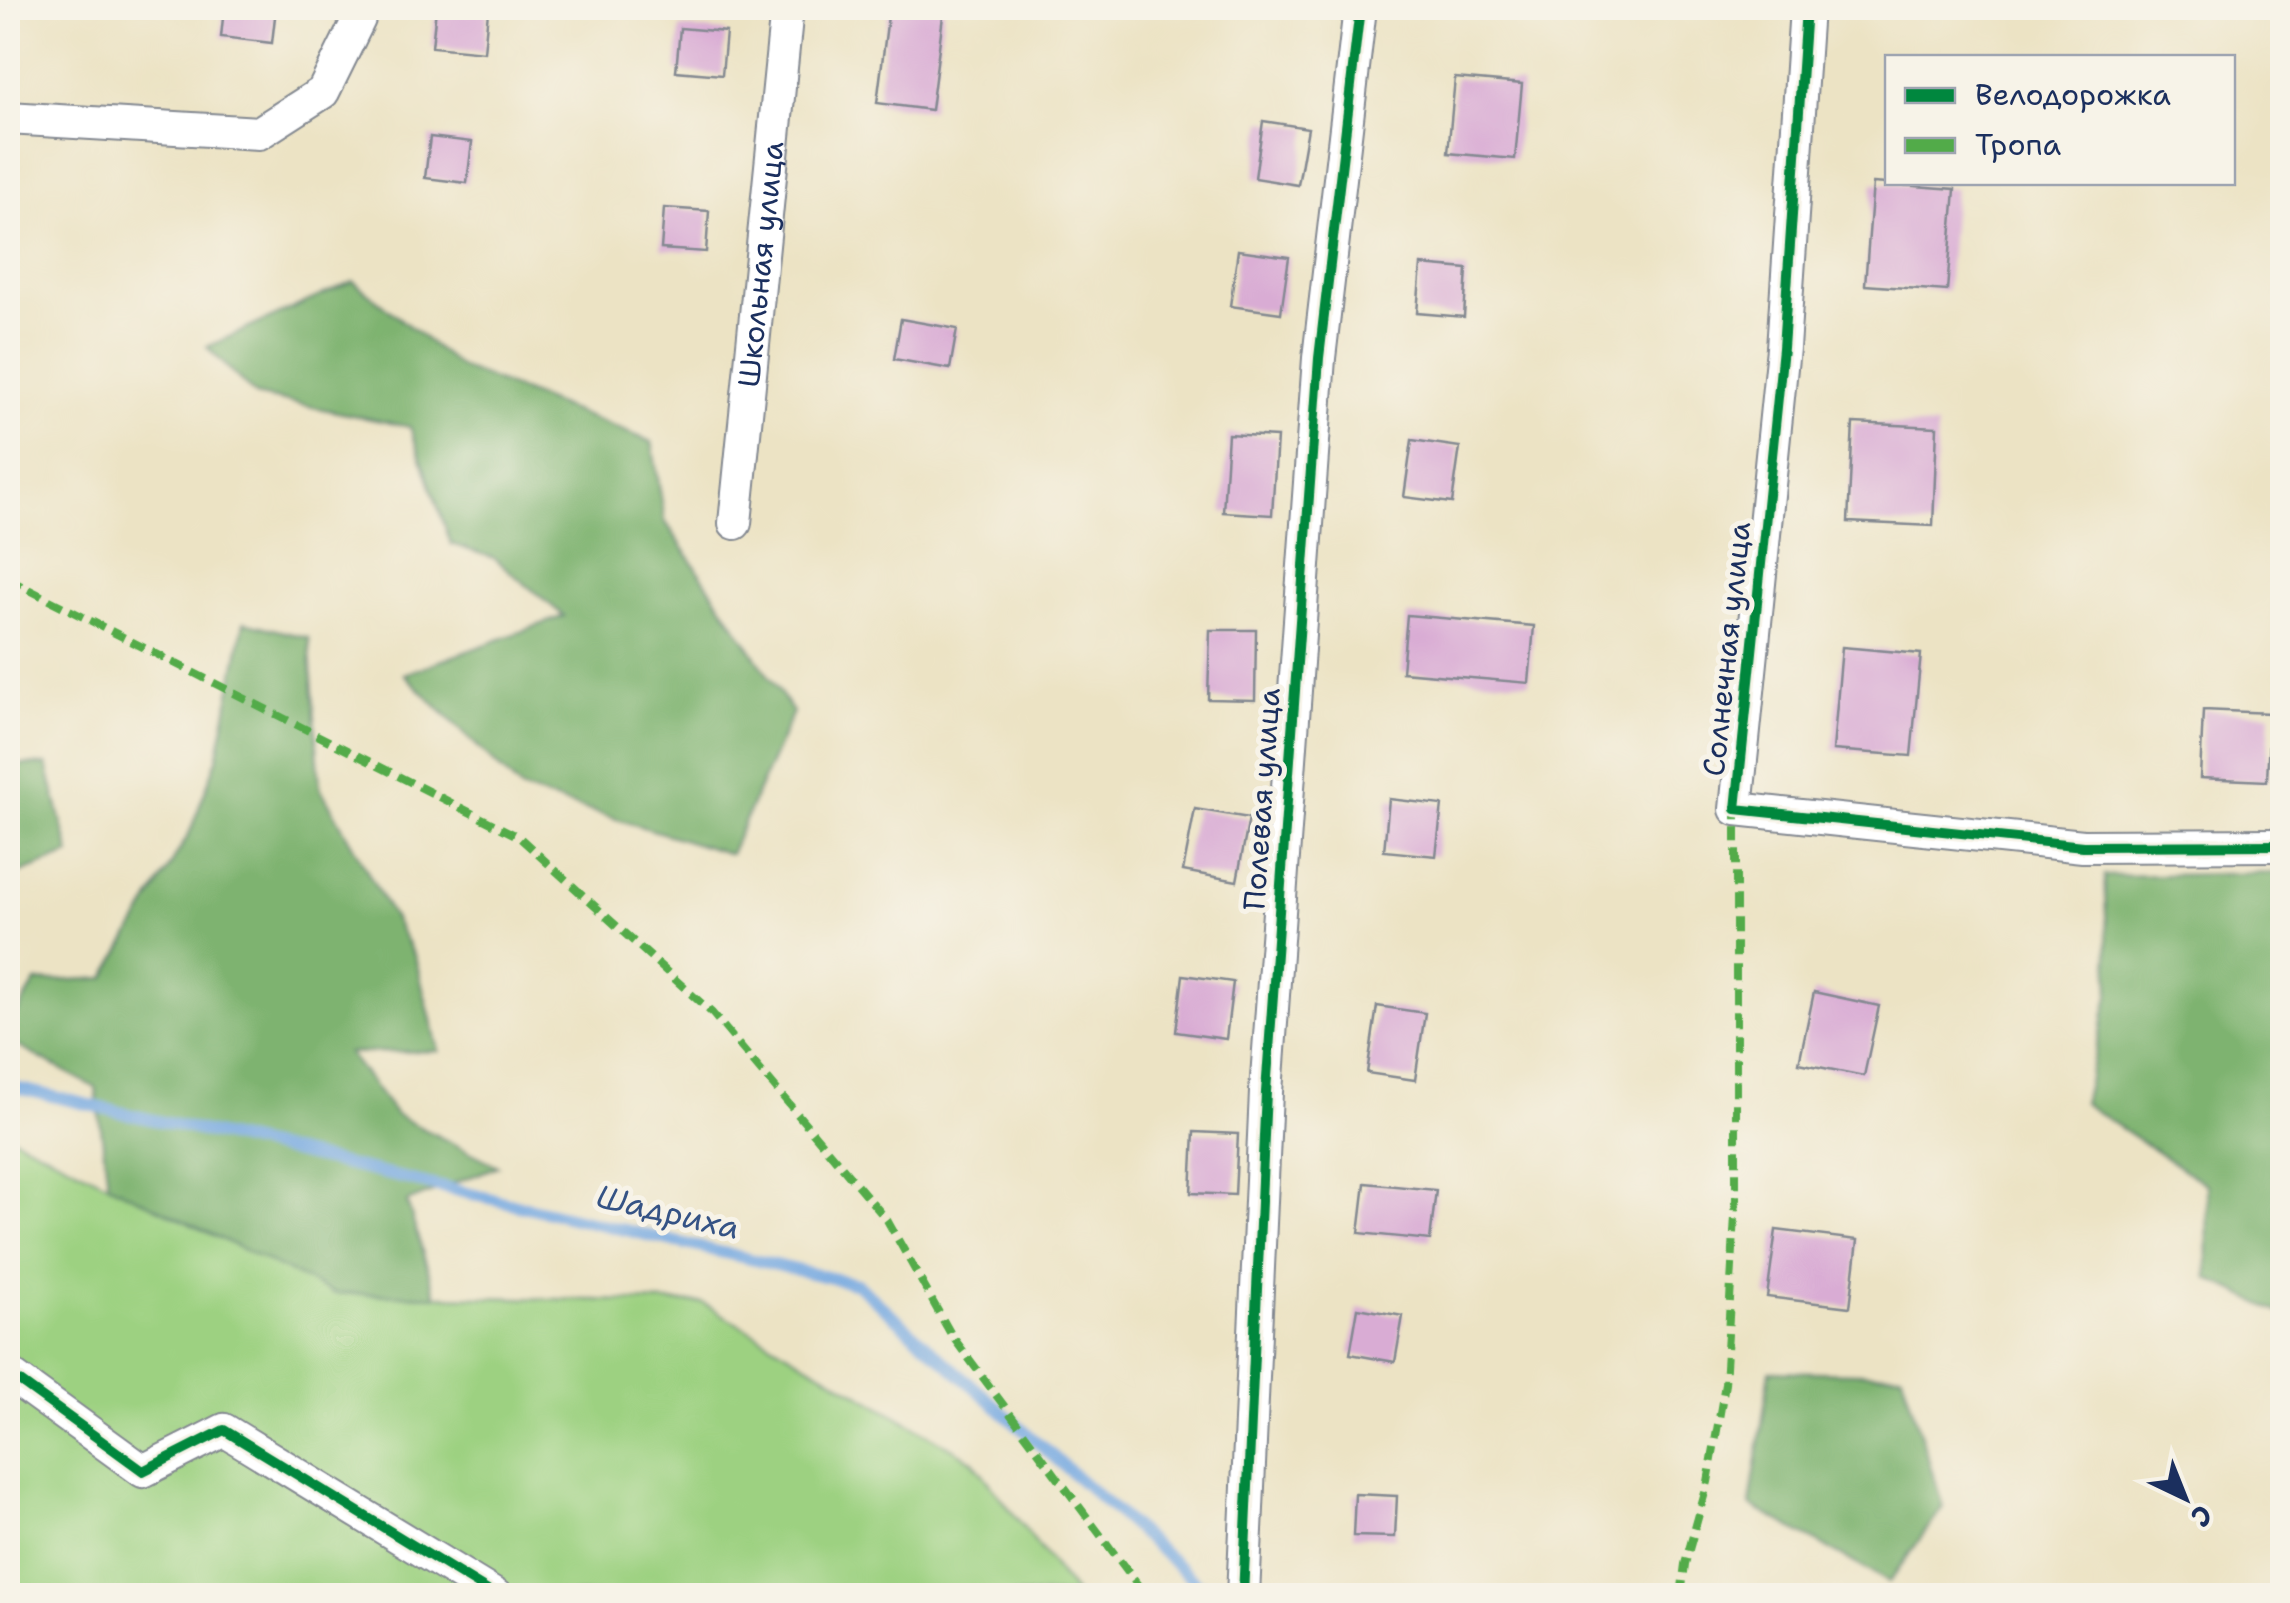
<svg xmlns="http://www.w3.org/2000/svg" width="2290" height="1603" viewBox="0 0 2290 1603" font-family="'Shantell Sans',sans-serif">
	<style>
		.green { fill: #9dd181; stroke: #5c8070; stroke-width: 2.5 }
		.forest { fill: #7eb36f; stroke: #4c7166; stroke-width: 2.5 }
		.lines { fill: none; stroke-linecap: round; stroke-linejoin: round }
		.stream { stroke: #73a7e0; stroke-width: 12 }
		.building { fill: #d9acd4 }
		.street-casing { stroke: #848991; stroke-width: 36 }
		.street { stroke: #fff; stroke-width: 32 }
		.quiet { stroke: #52ab49; stroke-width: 8; stroke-dasharray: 15 8; stroke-linecap: butt }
		.cycleway-casing { stroke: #f7f3e8; stroke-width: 16 }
		.cycleway { stroke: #00873e; stroke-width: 10 }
		.labels { text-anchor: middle; stroke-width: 10; stroke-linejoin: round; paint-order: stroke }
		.street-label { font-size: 30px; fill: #1b2f5e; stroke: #f7f3e8 }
		.water-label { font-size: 32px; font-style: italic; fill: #355385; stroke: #f7f3e8 }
	</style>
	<rect width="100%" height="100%" fill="#f7f3e8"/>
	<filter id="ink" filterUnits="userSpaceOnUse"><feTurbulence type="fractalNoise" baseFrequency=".01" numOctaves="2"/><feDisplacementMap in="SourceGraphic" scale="20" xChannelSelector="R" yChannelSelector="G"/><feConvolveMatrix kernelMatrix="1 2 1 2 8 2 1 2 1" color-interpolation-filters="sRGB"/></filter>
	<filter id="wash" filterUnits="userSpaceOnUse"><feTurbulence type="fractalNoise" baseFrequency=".0048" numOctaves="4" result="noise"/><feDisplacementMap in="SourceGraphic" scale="40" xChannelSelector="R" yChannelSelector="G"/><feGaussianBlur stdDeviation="2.25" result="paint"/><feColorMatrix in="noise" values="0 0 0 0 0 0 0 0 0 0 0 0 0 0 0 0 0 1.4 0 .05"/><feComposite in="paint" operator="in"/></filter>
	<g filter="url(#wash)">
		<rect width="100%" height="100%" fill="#ece3c4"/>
		<polygon class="green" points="8,1135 333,1293 703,1303 972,1460 1076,1595 8,1595"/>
		<g class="forest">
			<polygon points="353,281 460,367 652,442 665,521 793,712 730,854 522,790 404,674 564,616 494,558 451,544 410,427 255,395 207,347"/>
			<polygon points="244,622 309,638 320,787 415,957 439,1051 348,1053 396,1115 498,1166 407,1202 436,1296 333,1293 108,1184 96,1088 8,1041 8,1027 36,982 105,978 190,832 217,759"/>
			<polygon points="8,764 47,765 70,854 8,878"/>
			<polygon points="2282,873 2282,1314 2208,1278 2207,1185 2083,1103 2110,992 2104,876"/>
			<polygon points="1770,1371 1902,1374 1943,1507 1889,1582 1750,1505"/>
		</g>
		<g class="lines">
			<polyline class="stream" points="8,1086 857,1284 1212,1596"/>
		</g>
		<g id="blocks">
			<g class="building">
				<polygon points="224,8 276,8 272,43 221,37"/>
				<polygon points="436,8 488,11 484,52 432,47"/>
				<polygon points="889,8 944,8 931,110 877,103"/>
				<polygon points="680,28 726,32 722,75 676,71"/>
				<polygon points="1455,78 1522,84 1515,159 1448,153"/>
				<polygon points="1263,121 1308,128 1298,185 1255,178"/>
				<polygon points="430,137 472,142 467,183 425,178"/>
				<polygon points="1873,183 1955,189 1947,291 1865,285"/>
				<polygon points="664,208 709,211 706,252 661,249"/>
				<polygon points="1238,250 1289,257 1281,313 1230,306"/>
				<polygon points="1421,265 1467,269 1464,317 1417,313"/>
				<polygon points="901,319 957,329 950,369 894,359"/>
				<polygon points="1853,423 1937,427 1933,526 1848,522"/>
				<polygon points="1228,434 1277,437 1272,515 1223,512"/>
				<polygon points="1412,440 1460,447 1452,503 1404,497"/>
				<polygon points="1407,615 1534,626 1529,683 1402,672"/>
				<polygon points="1210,630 1256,630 1255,700 1208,699"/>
				<polygon points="1842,647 1921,654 1911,756 1833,750"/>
				<polygon points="2203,710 2270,713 2267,781 2200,778"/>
				<polygon points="1389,799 1442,805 1436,856 1384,851"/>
				<polygon points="1195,809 1249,818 1237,881 1183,871"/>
				<polygon points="1183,975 1233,982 1226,1039 1176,1032"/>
				<polygon points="1814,992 1879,1006 1864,1076 1799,1063"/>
				<polygon points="1377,1006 1425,1013 1415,1080 1367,1073"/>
				<polygon points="1194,1132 1238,1134 1235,1195 1191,1193"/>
				<polygon points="1365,1183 1436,1190 1430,1240 1359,1233"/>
				<polygon points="1776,1230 1858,1240 1850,1307 1767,1297"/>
				<polygon points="1358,1308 1403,1316 1395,1362 1350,1354"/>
				<polygon points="1355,1494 1397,1496 1395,1537 1353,1536"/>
			</g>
		</g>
	</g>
	<g filter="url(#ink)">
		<use href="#blocks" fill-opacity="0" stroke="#848991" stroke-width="2.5"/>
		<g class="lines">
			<g class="street-casing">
				<g id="street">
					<polyline points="1806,8 1783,348 1736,809 2083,846 2282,845"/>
					<polyline points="8,118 259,133 323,92 359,19 360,8"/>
					<path id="s1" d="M735,523L787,8"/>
					<polyline points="8,1373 143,1471 224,1430 496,1596"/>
					<polyline points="1243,1596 1266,1092 1319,358 1360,8"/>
				</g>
			</g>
			<use href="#street" class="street"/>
			<g class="quiet">
				<polyline points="8,579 519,837 712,1013 887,1220 952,1336 1146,1596"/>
				<polyline points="1681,1596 1685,1564 1708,1482 1725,1384 1736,1199 1736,809"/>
			</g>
			<g class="cycleway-casing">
				<g id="cycleway">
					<polyline points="1806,8 1783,348 1736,809 2083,846 2282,845"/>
					<polyline points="8,1373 143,1471 224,1430 496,1596"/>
					<polyline points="1243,1596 1266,1092 1319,358 1360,8"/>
				</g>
			</g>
			<use href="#cycleway" class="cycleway"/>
		</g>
	</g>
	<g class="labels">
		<g class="street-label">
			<text dy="10" stroke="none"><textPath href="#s1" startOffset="260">Школьная улица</textPath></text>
			<text transform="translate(1727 649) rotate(-84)" y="10">Солнечная улица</text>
			<text transform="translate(1262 799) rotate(-86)" y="10">Полевая улица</text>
		</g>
		<g class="water-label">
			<text transform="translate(668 1212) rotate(13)" y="11">Шадриха</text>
		</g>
	</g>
	<rect width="2290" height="1603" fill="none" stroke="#f7f3e8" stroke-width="40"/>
	<rect x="1885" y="55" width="350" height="130" fill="#f7f3e8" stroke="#9fa5b1" stroke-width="2.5"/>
	<rect x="1905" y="88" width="50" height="15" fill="#00873e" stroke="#9fa5b1" stroke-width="2.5"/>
	<text x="1975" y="105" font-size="30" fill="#1b2f5e">Велодорожка</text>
	<rect x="1905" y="138" width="50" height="15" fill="#52ab49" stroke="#9fa5b1" stroke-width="2.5"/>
	<text x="1975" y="155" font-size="30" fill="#1b2f5e">Тропа</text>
	<g transform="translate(2185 1498) rotate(137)" stroke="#f7f3e8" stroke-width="8" paint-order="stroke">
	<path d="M0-8L18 38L0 25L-18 38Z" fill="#1b2f5e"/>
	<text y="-15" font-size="28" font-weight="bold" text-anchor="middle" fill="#1b2f5e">С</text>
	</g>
</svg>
